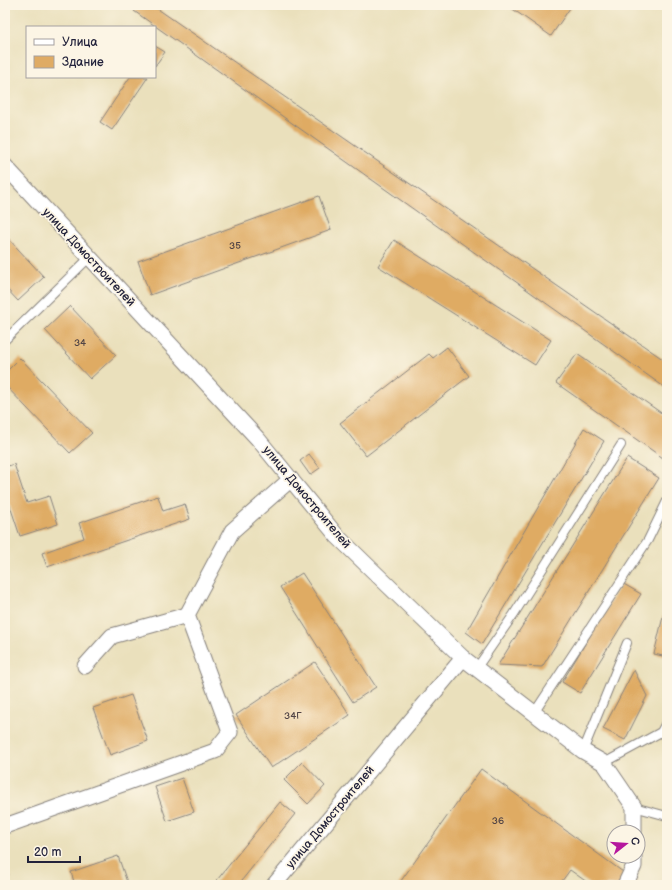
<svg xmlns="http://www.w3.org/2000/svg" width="672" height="890" viewBox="0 0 672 890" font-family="'Balsamiq Sans',sans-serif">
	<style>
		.building { fill: #dfab64 }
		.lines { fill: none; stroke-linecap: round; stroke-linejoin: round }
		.lane-casing { stroke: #86817c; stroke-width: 10 }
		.street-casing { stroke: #86817c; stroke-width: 17 }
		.lane { stroke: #fff; stroke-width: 8 }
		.street { stroke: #fff; stroke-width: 15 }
		.labels { text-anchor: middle; stroke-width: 3.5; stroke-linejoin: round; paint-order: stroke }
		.number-label { font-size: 10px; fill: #514445 }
		.street-label { font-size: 12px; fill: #22223b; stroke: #fcf5e5 }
	</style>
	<rect width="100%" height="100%" fill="#fcf5e5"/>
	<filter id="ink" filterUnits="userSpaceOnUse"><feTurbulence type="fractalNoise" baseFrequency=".025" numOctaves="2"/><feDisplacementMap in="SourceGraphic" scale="8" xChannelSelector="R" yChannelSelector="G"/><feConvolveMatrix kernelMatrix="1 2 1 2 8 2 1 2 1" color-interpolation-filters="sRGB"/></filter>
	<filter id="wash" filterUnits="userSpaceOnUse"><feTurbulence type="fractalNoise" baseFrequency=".012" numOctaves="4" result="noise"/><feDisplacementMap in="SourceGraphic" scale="16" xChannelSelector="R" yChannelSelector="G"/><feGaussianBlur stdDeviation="0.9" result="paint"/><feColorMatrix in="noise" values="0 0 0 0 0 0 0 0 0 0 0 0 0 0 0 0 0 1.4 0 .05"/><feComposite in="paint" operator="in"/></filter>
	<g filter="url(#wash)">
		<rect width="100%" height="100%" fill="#eae0bc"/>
		<g id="blocks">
			<g class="building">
				<polygon points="138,5 152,5 667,362 667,389 134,11"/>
				<polygon points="507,5 572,5 551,36"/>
				<polygon points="155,46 165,52 155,66"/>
				<polygon points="130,77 148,77 112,130 100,122"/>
				<polygon points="319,196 331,230 150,295 138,261"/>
				<polygon points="5,235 44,277 18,301 5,287"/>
				<polygon points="394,240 551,340 535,365 378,266"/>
				<polygon points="70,306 116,355 90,379 45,330"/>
				<polygon points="447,347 469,376 366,456 340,423 429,354 433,358"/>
				<polygon points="577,354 667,417 667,453 663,458 556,383"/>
				<polygon points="20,358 92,433 70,453 5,385 5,373"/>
				<polygon points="584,428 604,441 482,644 466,632"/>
				<polygon points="309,454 320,468 310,475 300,461"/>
				<polygon points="627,458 659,478 542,667 498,665"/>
				<polygon points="14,464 27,503 49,496 58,524 20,536 5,491 5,467"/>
				<polygon points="158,496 163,511 185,504 190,519 47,567 42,553 84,538 79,523"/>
				<polygon points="302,573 376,687 353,702 280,587"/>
				<polygon points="622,583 641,594 580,693 562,682"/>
				<polygon points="666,604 667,604 667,657 654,654"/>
				<polygon points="315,662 350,715 271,768 236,715"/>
				<polygon points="634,670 647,696 625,740 603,729"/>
				<polygon points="131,695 148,741 110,755 93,708"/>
				<polygon points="302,762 325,786 308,804 284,780"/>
				<polygon points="481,769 641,885 591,885 570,870 559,885 398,885"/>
				<polygon points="182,778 194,812 167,821 155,787"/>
				<polygon points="280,802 295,814 238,885 213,885"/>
				<polygon points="118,856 128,885 75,885 71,872"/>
				<polygon points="5,865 9,875 5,876"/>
			</g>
		</g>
	</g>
	<g filter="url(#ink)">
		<use href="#blocks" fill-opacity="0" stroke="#86817c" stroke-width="1"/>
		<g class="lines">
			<g class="lane-casing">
				<g id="lane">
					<polyline points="5,340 90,257"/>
					<polyline points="476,669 514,614 621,445"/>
					<polyline points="534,713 648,540 667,501"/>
					<polyline points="583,751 627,643"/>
					<polyline points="604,763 661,732 667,721"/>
					<polyline points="634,807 667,816"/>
				</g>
			</g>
			<g class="street-casing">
				<g id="street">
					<polyline points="5,166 258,439 337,536 463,658 583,751 604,763 634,807 634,832"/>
					<polyline points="85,666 112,636 187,615"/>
					<polyline points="5,826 215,751 230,732 187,615 232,531 291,479"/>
					<polyline points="274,885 463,658"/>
					<polyline points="625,885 634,866 634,856"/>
				</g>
			</g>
			<use href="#lane" class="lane"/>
			<use href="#street" class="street"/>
		</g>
	</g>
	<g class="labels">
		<g class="number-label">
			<text x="235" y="249">35</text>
			<text x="80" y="346">34</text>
			<text x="293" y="719">34Г</text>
			<text x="498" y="824">36</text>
		</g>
		<g class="street-label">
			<text transform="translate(89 257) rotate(47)" y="4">улица Домостроителей</text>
			<text transform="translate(307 497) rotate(50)" y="4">улица Домостроителей</text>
			<text transform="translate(330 817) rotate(-50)" y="4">улица Домостроителей</text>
		</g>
	</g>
	<rect width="672" height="890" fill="none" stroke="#fcf5e5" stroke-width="20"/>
	<rect x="26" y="26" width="130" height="52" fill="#fcf5e5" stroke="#a5a1a1"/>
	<rect x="34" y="39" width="20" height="6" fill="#ffffff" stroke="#a5a1a1"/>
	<text x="62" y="46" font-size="12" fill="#22223b">Улица</text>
	<rect x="34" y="56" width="20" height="12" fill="#dfab64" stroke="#a5a1a1"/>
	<text x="62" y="66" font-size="12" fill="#22223b">Здание</text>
	<g transform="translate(626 844) rotate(73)"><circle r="19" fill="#fcf5e5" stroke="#a5a1a1"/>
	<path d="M0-3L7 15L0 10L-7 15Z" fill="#b5179e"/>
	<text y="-6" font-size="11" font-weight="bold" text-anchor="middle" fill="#22223b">С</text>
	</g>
	<path d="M28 856v6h52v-6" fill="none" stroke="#22223b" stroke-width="2"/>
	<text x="34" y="856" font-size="12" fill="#22223b" stroke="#fcf5e5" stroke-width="3" paint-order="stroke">20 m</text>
</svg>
